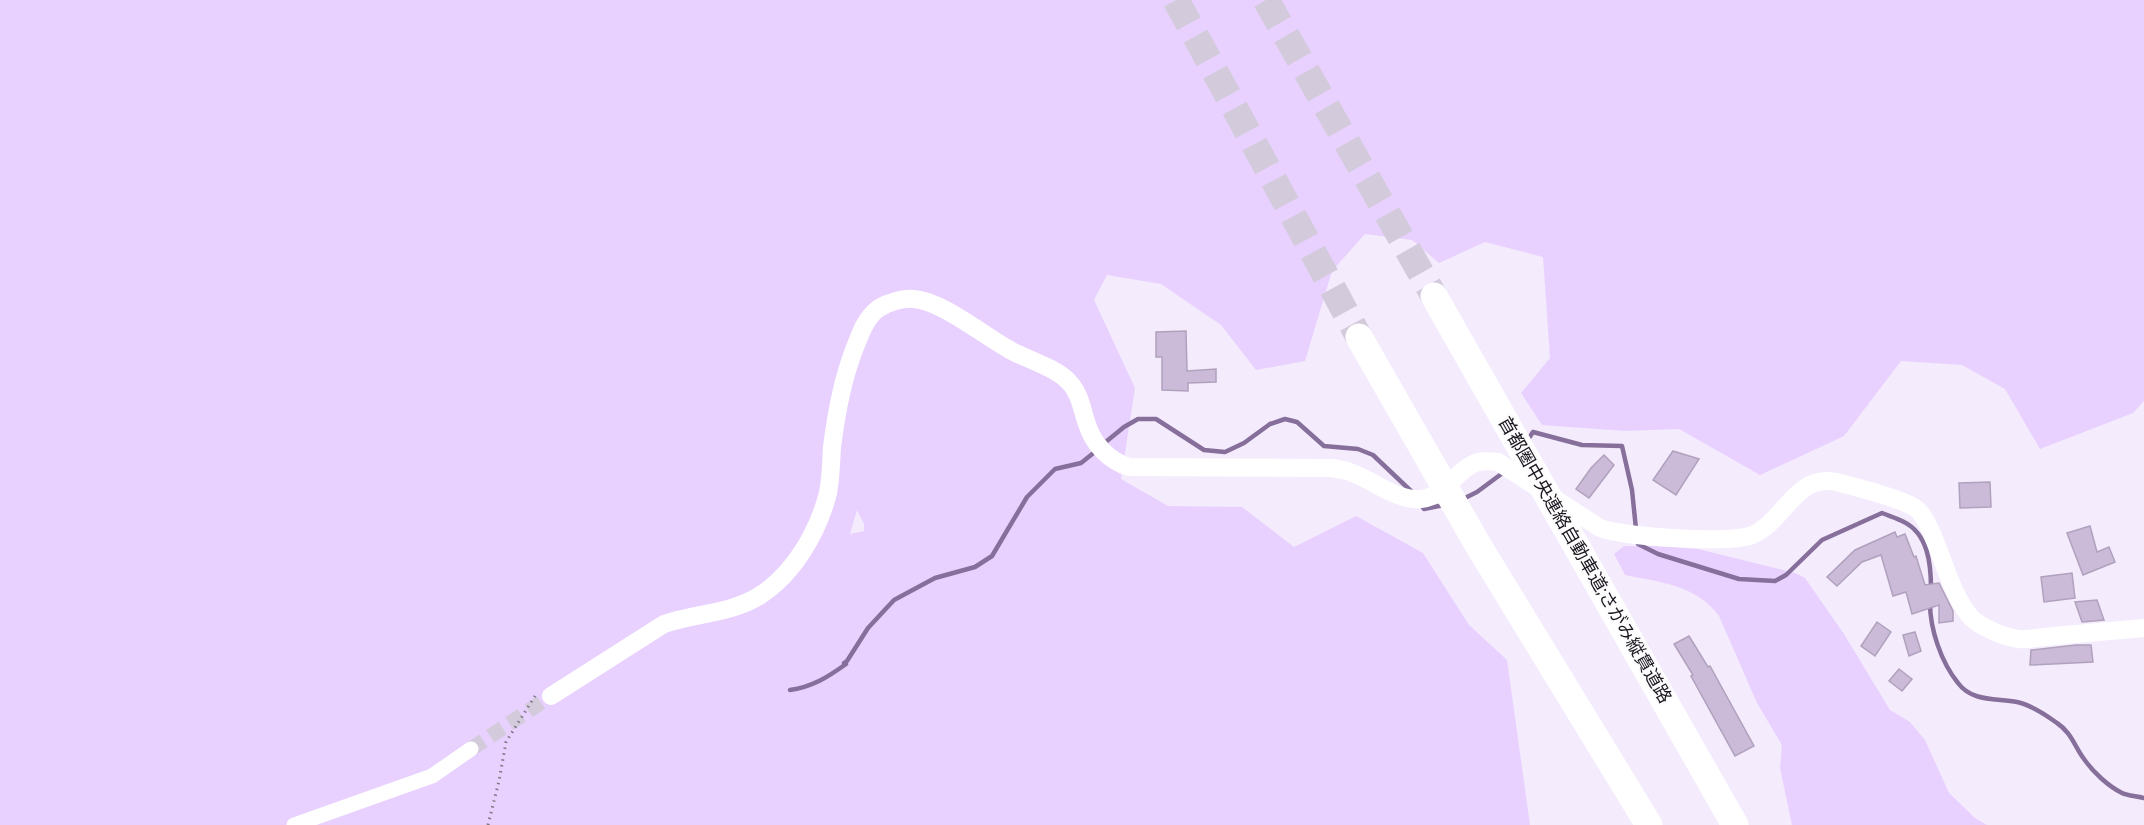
<svg xmlns="http://www.w3.org/2000/svg" width="2144" height="825" viewBox="0 0 2144 825" font-family="'Asap Condensed','Noto Sans JP',sans-serif">
	<style>
		.green { fill: #e9d1ff; fill-rule: evenodd }
		.lines { fill: none; stroke-linecap: round; stroke-linejoin: round }
		.stream { stroke: #866f9a; stroke-width: 4.5 }
		.building { fill: #cbbbd8; stroke: #b0a1bd; stroke-width: 1.5 }
		.minor-tunnel { stroke: #d3cbdc; stroke-width: 15; stroke-dasharray: 15 8; stroke-linecap: butt }
		.motorway-tunnel { stroke: #d3cbdc; stroke-width: 27; stroke-dasharray: 27 14; stroke-linecap: butt }
		.path { stroke: #807886; stroke-width: 3; stroke-dasharray: 1.5 4.5; stroke-linecap: butt }
		.minor { stroke: #fff; stroke-width: 15 }
		.tertiary { stroke: #fff; stroke-width: 18 }
		.motorway { stroke: #fff; stroke-width: 27 }
		.labels { text-anchor: middle; stroke-width: 5; stroke-linejoin: round; paint-order: stroke }
		.street-label { font-size: 18px; fill: #1b151f; stroke: #fcfcfc }
	</style>
	<rect width="100%" height="100%" fill="#f4ebfd"/>
	<g class="green">
		<path d="M0,0H2144V401L2133,413L2040,449L2005,389L1962,365L1901,361L1844,436L1760,475L1679,429L1625,431L1542,425L1521,393L1550,358L1543,257L1485,242L1439,263L1412,240L1365,234L1332,271L1305,361L1256,370L1221,325L1161,284L1107,275L1094,300L1135,388L1121,479L1168,506L1242,507L1294,547L1356,516L1423,553L1469,625L1507,660L1530,825H0ZM857,510L864,524V531L850,534Z"/>
		<path d="M1624,546H1661L1698,549L1795,573L1805,578L1844,634L1890,710L1910,722L1925,740L1949,793L1975,818L1987,825H1792L1780,768L1782,745L1757,703L1719,616C1697,585 1659,582 1625,575L1614,554Z"/>
	</g>
	<g class="lines">
		<g class="stream">
			<polyline points="1527,441 1533,432 1582,445 1622,446 1632,490 1636,529"/>
			<polyline points="1102,445 1124,427 1138,419 1156,419 1204,450 1225,452 1244,443 1270,424 1285,419 1297,422 1324,446 1358,449 1373,455 1412,492"/>
			<polyline points="1461,500 1477,492 1504,472"/>
			<polyline points="1420,503 1424,509 1444,505"/>
			<path d="M1637,540L1638,544L1658,554L1739,579L1775,581L1786,575L1822,540L1882,513C1889,516 1897,518 1904,522C1928,534 1931,564 1931,588"/>
			<path d="M1930,603C1930,629 1941,662 1958,683C1972,702 1996,698 2017,702C2031,705 2046,715 2057,723C2071,732 2075,747 2084,759C2093,772 2108,786 2122,793C2128,796 2137,796 2144,798"/>
			<path d="M790,690C812,687 828,677 846,664L844,663L847,661L868,628L894,600L935,578L975,567L992,556L1027,497L1055,469L1081,463L1096,451"/>
		</g>
	</g>
	<g class="building">
		<polygon points="1186,331 1187,371 1216,369 1216,382 1188,383 1188,391 1162,390 1162,357 1156,357 1156,332"/>
		<polygon points="1673,451 1699,459 1676,495 1653,480"/>
		<polygon points="1604,455 1614,465 1589,498 1576,489 1591,468"/>
		<polygon points="1990,482 1991,507 1960,508 1959,483"/>
		<polygon points="2090,526 2097,552 2109,547 2115,562 2083,575 2067,533"/>
		<polygon points="1895,532 1897,537 1905,534 1914,557 1916,556 1925,585 1939,583 1953,611 1953,621 1939,623 1939,605 1912,614 1906,592 1893,596 1881,555 1862,562 1837,586 1827,577 1855,550"/>
		<polygon points="2072,573 2075,598 2044,602 2041,577"/>
		<polygon points="2097,600 2104,620 2082,622 2075,602"/>
		<polygon points="1877,622 1891,632 1875,656 1861,646"/>
		<polygon points="1915,632 1921,651 1909,656 1903,635"/>
		<polygon points="1689,636 1708,667 1710,666 1754,746 1735,756 1691,676 1693,675 1674,644"/>
		<polygon points="2076,645 2091,645 2093,662 2030,665 2031,650"/>
		<polygon points="1899,669 1912,679 1902,691 1889,681"/>
	</g>
	<g class="lines">
		<polyline class="minor-tunnel" points="471,749 551,696"/>
		<g class="motorway-tunnel">
			<polyline points="1176,0 1359,337"/>
			<polyline points="1266,0 1434,296"/>
		</g>
		<polyline class="path" points="488,825 499,781 506,742 535,696"/>
		<polyline class="minor" points="294,825 432,776 471,749"/>
		<path class="tertiary" d="M551,696L664,624C695,613 730,614 759,596C794,574 818,532 828,493C831,478 831,462 832,447C836,415 842,381 854,350C860,335 865,318 879,308C889,302 903,298 914,299C942,301 984,336 1010,350C1028,360 1055,367 1069,382C1080,393 1082,410 1087,424C1093,444 1109,461 1129,467L1332,468C1338,469 1344,470 1350,472C1371,479 1391,497 1414,499C1439,502 1452,476 1471,465C1480,460 1489,461 1498,462L1600,528C1625,537 1728,544 1752,535C1784,522 1796,473 1836,482C1855,487 1905,499 1918,510C1926,518 1931,531 1935,541C1945,565 1953,595 1969,615C1977,626 2004,637 2018,639C2029,640 2042,637 2054,636C2084,633 2114,631 2144,628"/>
		<g class="motorway">
			<polyline points="1434,296 1735,825"/>
			<polyline points="1359,337 1478,545 1649,825"/>
		</g>
	</g>
	<g class="labels">
		<g class="street-label">
			<text transform="translate(1585 560) rotate(60)" y="6">首都圏中央連絡自動車道;さがみ縦貫道路</text>
		</g>
	</g>
</svg>
